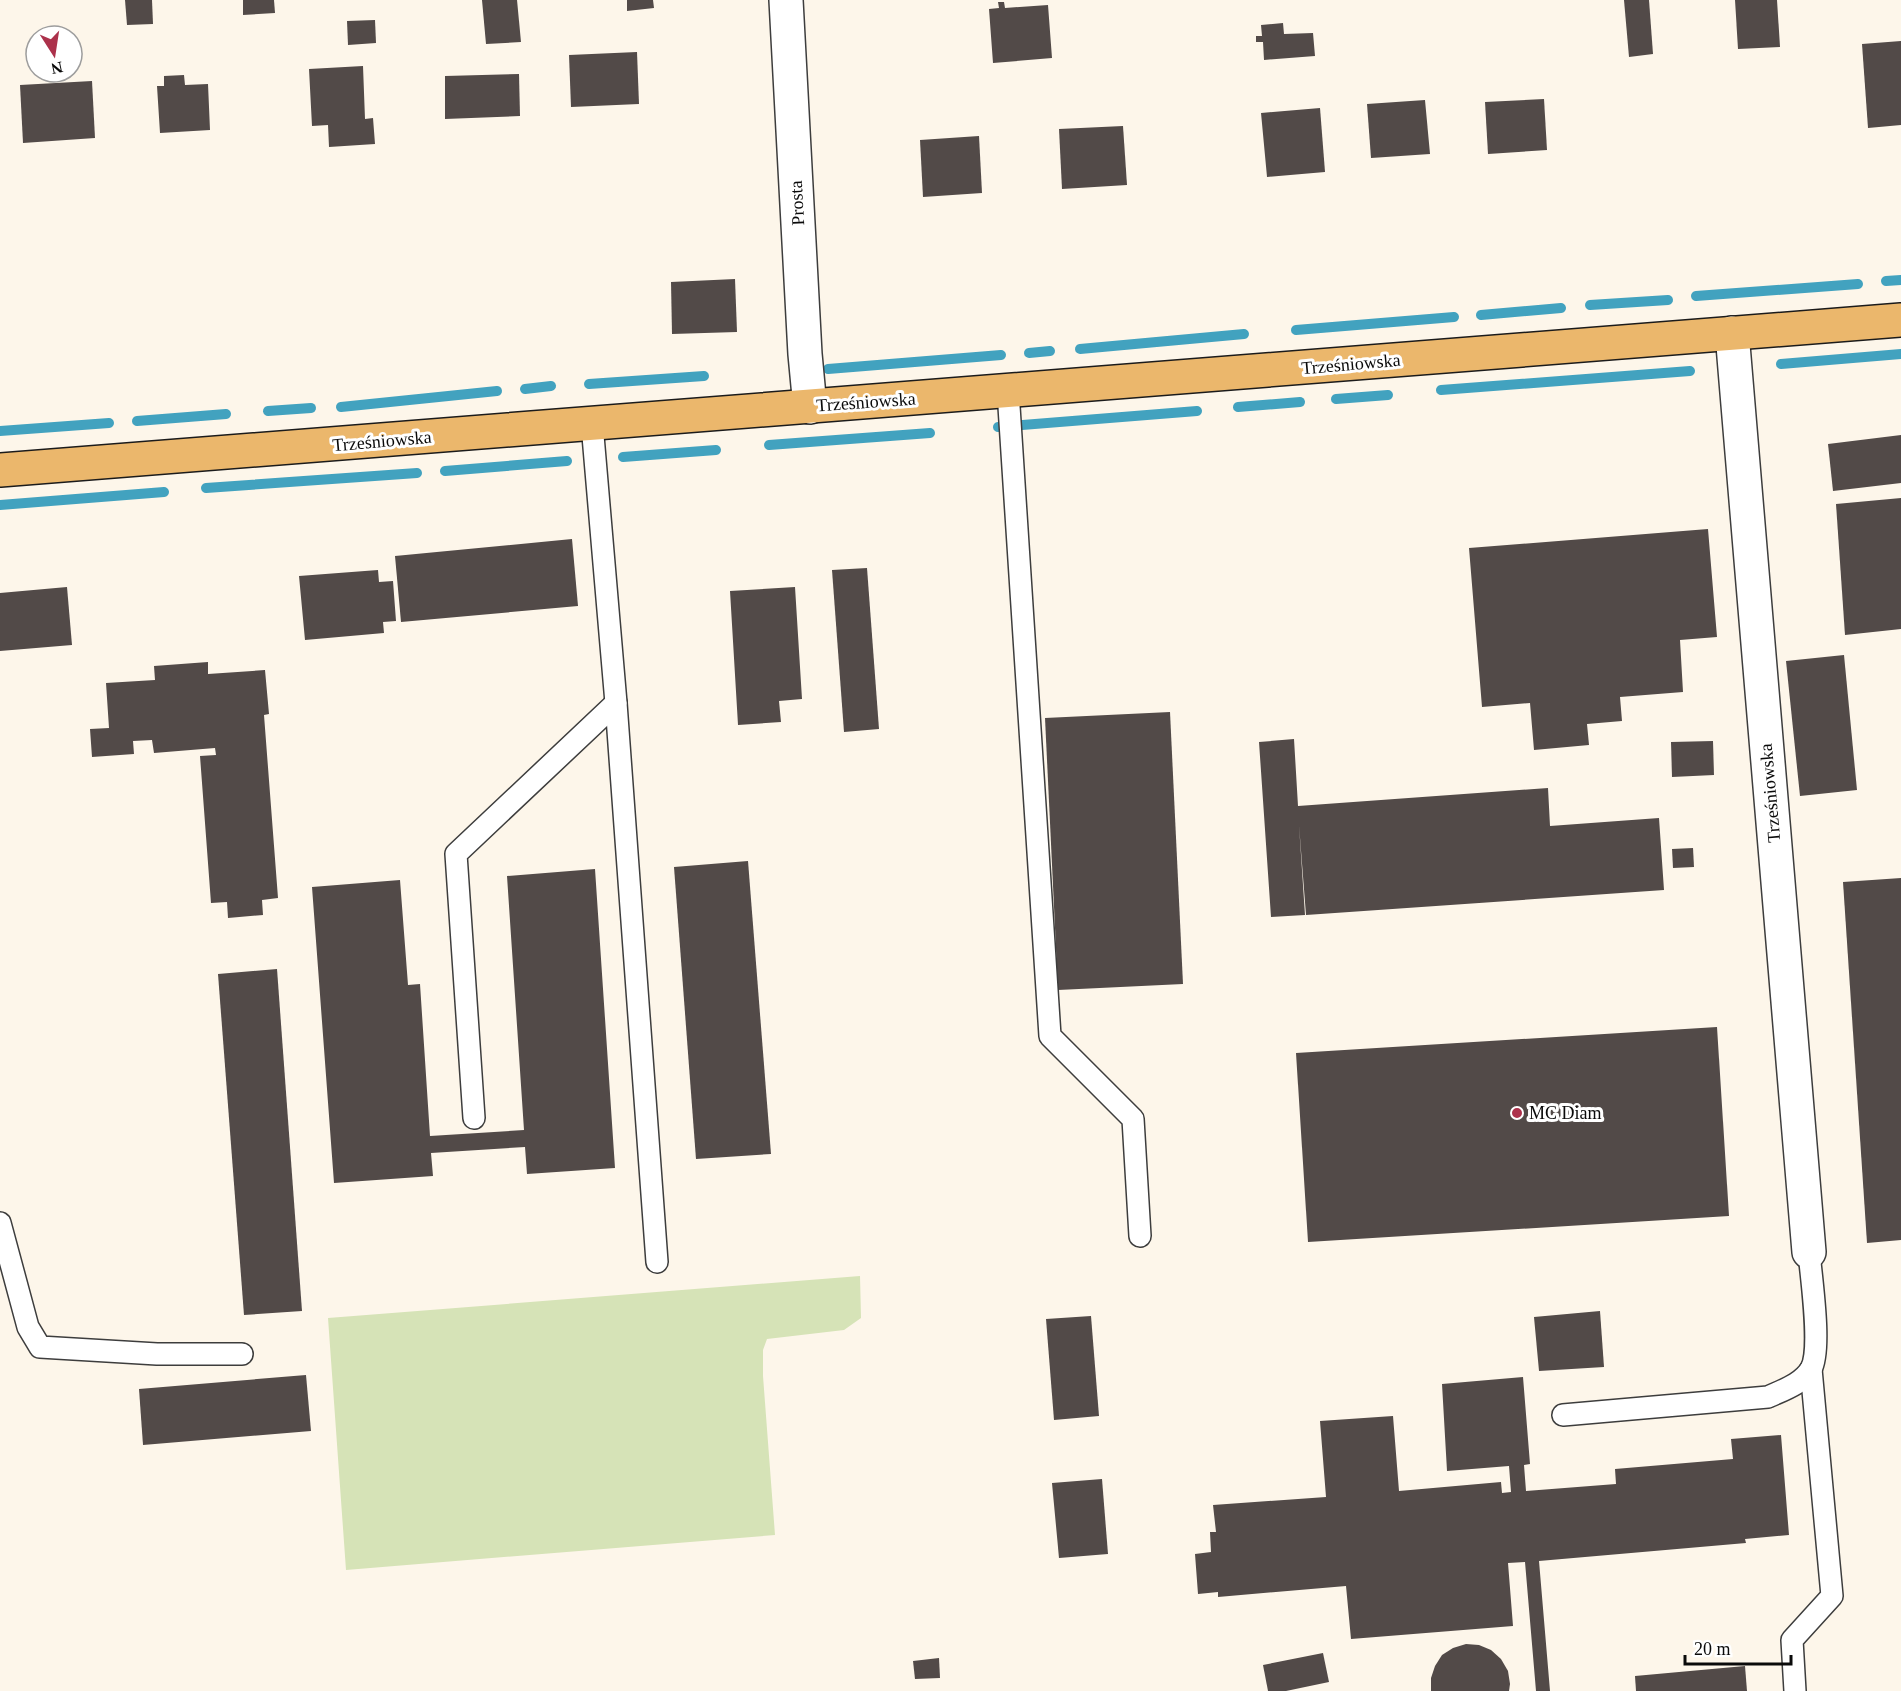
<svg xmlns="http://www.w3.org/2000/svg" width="1901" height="1691" viewBox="0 0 1901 1691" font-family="'Times New Roman',serif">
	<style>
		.green { fill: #d6e3b7 }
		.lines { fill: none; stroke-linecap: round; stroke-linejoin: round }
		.stream { stroke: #42a2bf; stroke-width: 10 }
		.building { fill: #524a48 }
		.lane-casing { stroke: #3d3d3d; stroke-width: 24 }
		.street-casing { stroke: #3d3d3d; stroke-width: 36 }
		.primary-casing { stroke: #1b1b1b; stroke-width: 36 }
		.lane { stroke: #fff; stroke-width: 21 }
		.street { stroke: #fff; stroke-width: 33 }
		.primary { stroke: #ebb76c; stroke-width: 33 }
		.poi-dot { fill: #ac314b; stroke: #fff; stroke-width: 2 }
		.labels { text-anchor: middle; stroke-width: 6; stroke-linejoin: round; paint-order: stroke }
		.street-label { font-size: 18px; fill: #0a0a0a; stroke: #fff }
		.poi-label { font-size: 18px; fill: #0a0a0a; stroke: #fff; text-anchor: start }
	</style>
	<rect width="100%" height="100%" fill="#fdf6ea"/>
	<polygon class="green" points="860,1276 861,1318 844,1330 767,1339 763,1350 763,1376 775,1535 346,1570 328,1318"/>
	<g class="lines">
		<g class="stream">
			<polyline points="1886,281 1901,280"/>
			<polyline points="1696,296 1858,284"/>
			<polyline points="1590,305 1668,300"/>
			<polyline points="1481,315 1561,308"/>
			<polyline points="1296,330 1454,317"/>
			<polyline points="1080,349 1244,334"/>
			<polyline points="1029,353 1050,351"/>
			<polyline points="1781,364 1901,354"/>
			<polyline points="828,369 1001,355"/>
			<polyline points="589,384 704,376"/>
			<polyline points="525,389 551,386"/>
			<polyline points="1441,390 1690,371"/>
			<polyline points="1336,399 1388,395"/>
			<polyline points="341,407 497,391"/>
			<polyline points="1238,407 1300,402"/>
			<polyline points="268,411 311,408"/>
			<polyline points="137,421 226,414"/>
			<polyline points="998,427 1197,411"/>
			<polyline points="0,431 109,423"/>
			<polyline points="769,445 930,433"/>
			<polyline points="623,457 716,450"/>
			<polyline points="445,471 567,461"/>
			<polyline points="206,488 417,473"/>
			<polyline points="0,505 164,492"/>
		</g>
	</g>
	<g class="building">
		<polygon points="125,0 152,0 153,24 127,25"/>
		<polygon points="243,0 274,0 275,13 243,15"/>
		<polygon points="482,0 517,0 521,42 486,44"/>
		<polygon points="627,0 653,0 654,8 627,11"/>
		<polygon points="1624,0 1649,0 1653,54 1629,57"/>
		<polygon points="1735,0 1777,0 1780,47 1738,49"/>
		<polygon points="998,2 1004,2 1005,8 1048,5 1052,58 993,63 989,9 999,8"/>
		<polygon points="375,20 376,43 348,45 347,21"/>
		<polygon points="1283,23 1284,34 1313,33 1315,56 1264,60 1263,42 1256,42 1256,36 1262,36 1261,25"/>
		<polygon points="1901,41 1901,125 1868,128 1862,44"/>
		<polygon points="637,52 639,104 571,107 569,55"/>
		<polygon points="363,66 365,119 373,118 375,144 329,147 328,125 312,126 309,69"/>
		<polygon points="519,74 520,116 445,119 445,76"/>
		<polygon points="184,75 185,85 208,84 210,130 160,133 157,86 164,86 164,76"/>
		<polygon points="92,81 95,138 23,143 20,85"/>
		<polygon points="1544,99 1547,150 1488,154 1485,102"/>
		<polygon points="1425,100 1430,154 1371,158 1367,104"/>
		<polygon points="1320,108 1325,172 1267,177 1261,113"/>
		<polygon points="1123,126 1127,185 1062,189 1059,129"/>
		<polygon points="979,136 982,193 923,197 920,140"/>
		<polygon points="735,279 737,332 672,334 671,282"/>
		<polygon points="1901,435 1901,483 1833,491 1828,444"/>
		<polygon points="1901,498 1901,629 1845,635 1836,504"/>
		<polygon points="1708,529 1717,637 1680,640 1683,692 1620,697 1622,721 1587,724 1589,745 1534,750 1530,703 1482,707 1469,548"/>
		<polygon points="572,539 578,606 401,622 395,556"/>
		<polygon points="867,568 879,729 844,732 832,570"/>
		<polygon points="378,570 379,582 393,581 396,621 383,622 384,633 305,640 299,576"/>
		<polygon points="67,587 72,645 0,651 0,593"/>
		<polygon points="795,587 802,699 779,701 781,722 738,725 730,591"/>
		<polygon points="1844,655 1857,790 1800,796 1786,661"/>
		<polygon points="208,662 208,674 265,670 269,714 264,715 278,898 262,900 263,915 228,918 227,902 211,903 200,756 216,755 215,748 154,753 152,740 133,741 134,754 92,757 90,729 109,728 106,683 155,680 154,666"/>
		<polygon points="1170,712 1183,984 1058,990 1045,718"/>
		<polygon points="1294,739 1298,806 1548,788 1550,826 1659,818 1664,890 1306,915 1299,825 1305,915 1271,917 1259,742"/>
		<polygon points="1713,741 1714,775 1672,777 1671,742"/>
		<polygon points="1693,848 1694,867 1673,868 1672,849"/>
		<polygon points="748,861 771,1154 696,1159 674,867"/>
		<polygon points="595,869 615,1168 527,1174 525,1147 431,1153 433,1176 334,1183 312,887 400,880 408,985 420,984 430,1136 524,1130 507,876"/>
		<polygon points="1901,878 1901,1240 1867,1243 1843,882"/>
		<polygon points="277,969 302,1311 244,1315 218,974"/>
		<polygon points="1717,1027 1729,1216 1308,1242 1296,1053"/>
		<polygon points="1600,1311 1604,1367 1539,1371 1534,1317"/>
		<polygon points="1091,1316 1099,1416 1054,1420 1046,1319"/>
		<polygon points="306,1375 311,1431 143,1445 139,1389"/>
		<polygon points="1523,1377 1530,1464 1524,1465 1526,1491 1616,1484 1615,1469 1733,1459 1731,1439 1781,1435 1789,1535 1745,1539 1746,1543 1539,1561 1550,1691 1536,1691 1525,1562 1508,1563 1513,1626 1351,1639 1346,1586 1218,1597 1218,1592 1198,1594 1195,1554 1211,1552 1210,1532 1216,1532 1213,1505 1326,1497 1320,1421 1393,1416 1399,1491 1501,1482 1502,1493 1511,1492 1509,1466 1447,1471 1442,1384"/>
		<polygon points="1102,1479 1108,1554 1059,1558 1052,1483"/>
		<polygon points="1466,1644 1479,1645 1491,1650 1501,1659 1508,1671 1510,1684 1509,1691 1431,1691 1431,1678 1435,1666 1442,1655 1453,1648"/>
		<polygon points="1323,1653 1329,1682 1286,1691 1268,1691 1263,1665"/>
		<polygon points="939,1658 940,1678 915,1679 913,1661"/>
		<polygon points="1745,1666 1747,1691 1636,1691 1635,1676"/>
	</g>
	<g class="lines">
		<g class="lane-casing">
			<g id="lane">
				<polyline points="1008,391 1050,1036 1133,1119 1140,1236"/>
				<polyline points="592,424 616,703 657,1262"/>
				<polyline points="474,1118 456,854 616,703"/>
				<polyline points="0,1223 28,1327 40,1347 157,1354 242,1354"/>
				<path d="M1563,1415L1768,1397C1783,1390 1802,1384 1811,1369C1822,1349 1811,1277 1809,1252"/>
				<polyline points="1795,1691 1792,1640 1832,1596 1811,1369"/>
			</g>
		</g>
		<g class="street-casing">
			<g id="street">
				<polyline points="786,0 805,354 810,407"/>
				<polyline points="1732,333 1809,1252"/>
			</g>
		</g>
		<g class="primary-casing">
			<polyline id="primary" points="0,470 1901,320"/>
		</g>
		<use href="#lane" class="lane"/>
		<use href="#street" class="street"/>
		<use href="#primary" class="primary"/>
	</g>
	<circle class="poi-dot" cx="1517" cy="1113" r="6"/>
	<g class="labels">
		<g class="street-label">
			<text transform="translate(797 203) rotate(-93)" y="6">Prosta</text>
			<text transform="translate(1351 364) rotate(-5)" y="6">Trześniowska</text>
			<text transform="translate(866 402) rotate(-4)" y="6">Trześniowska</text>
			<text transform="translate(382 441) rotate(-5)" y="6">Trześniowska</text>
			<text transform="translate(1770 793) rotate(-95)" y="6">Trześniowska</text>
		</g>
		<g class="poi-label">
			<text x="1529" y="1119">MC Diam</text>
		</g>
	</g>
	<g transform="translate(54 54) rotate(168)"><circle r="28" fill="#ffffff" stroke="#9d9d9d" stroke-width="1.5"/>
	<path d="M0-4.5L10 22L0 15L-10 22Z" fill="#ac314b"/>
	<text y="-9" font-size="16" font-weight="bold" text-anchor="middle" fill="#0a0a0a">N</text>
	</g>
	<path d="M1685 1655v9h106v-9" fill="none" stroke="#0a0a0a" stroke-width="3"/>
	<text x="1694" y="1655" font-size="18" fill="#0a0a0a" stroke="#ffffff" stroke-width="4.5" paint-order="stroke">20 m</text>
</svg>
